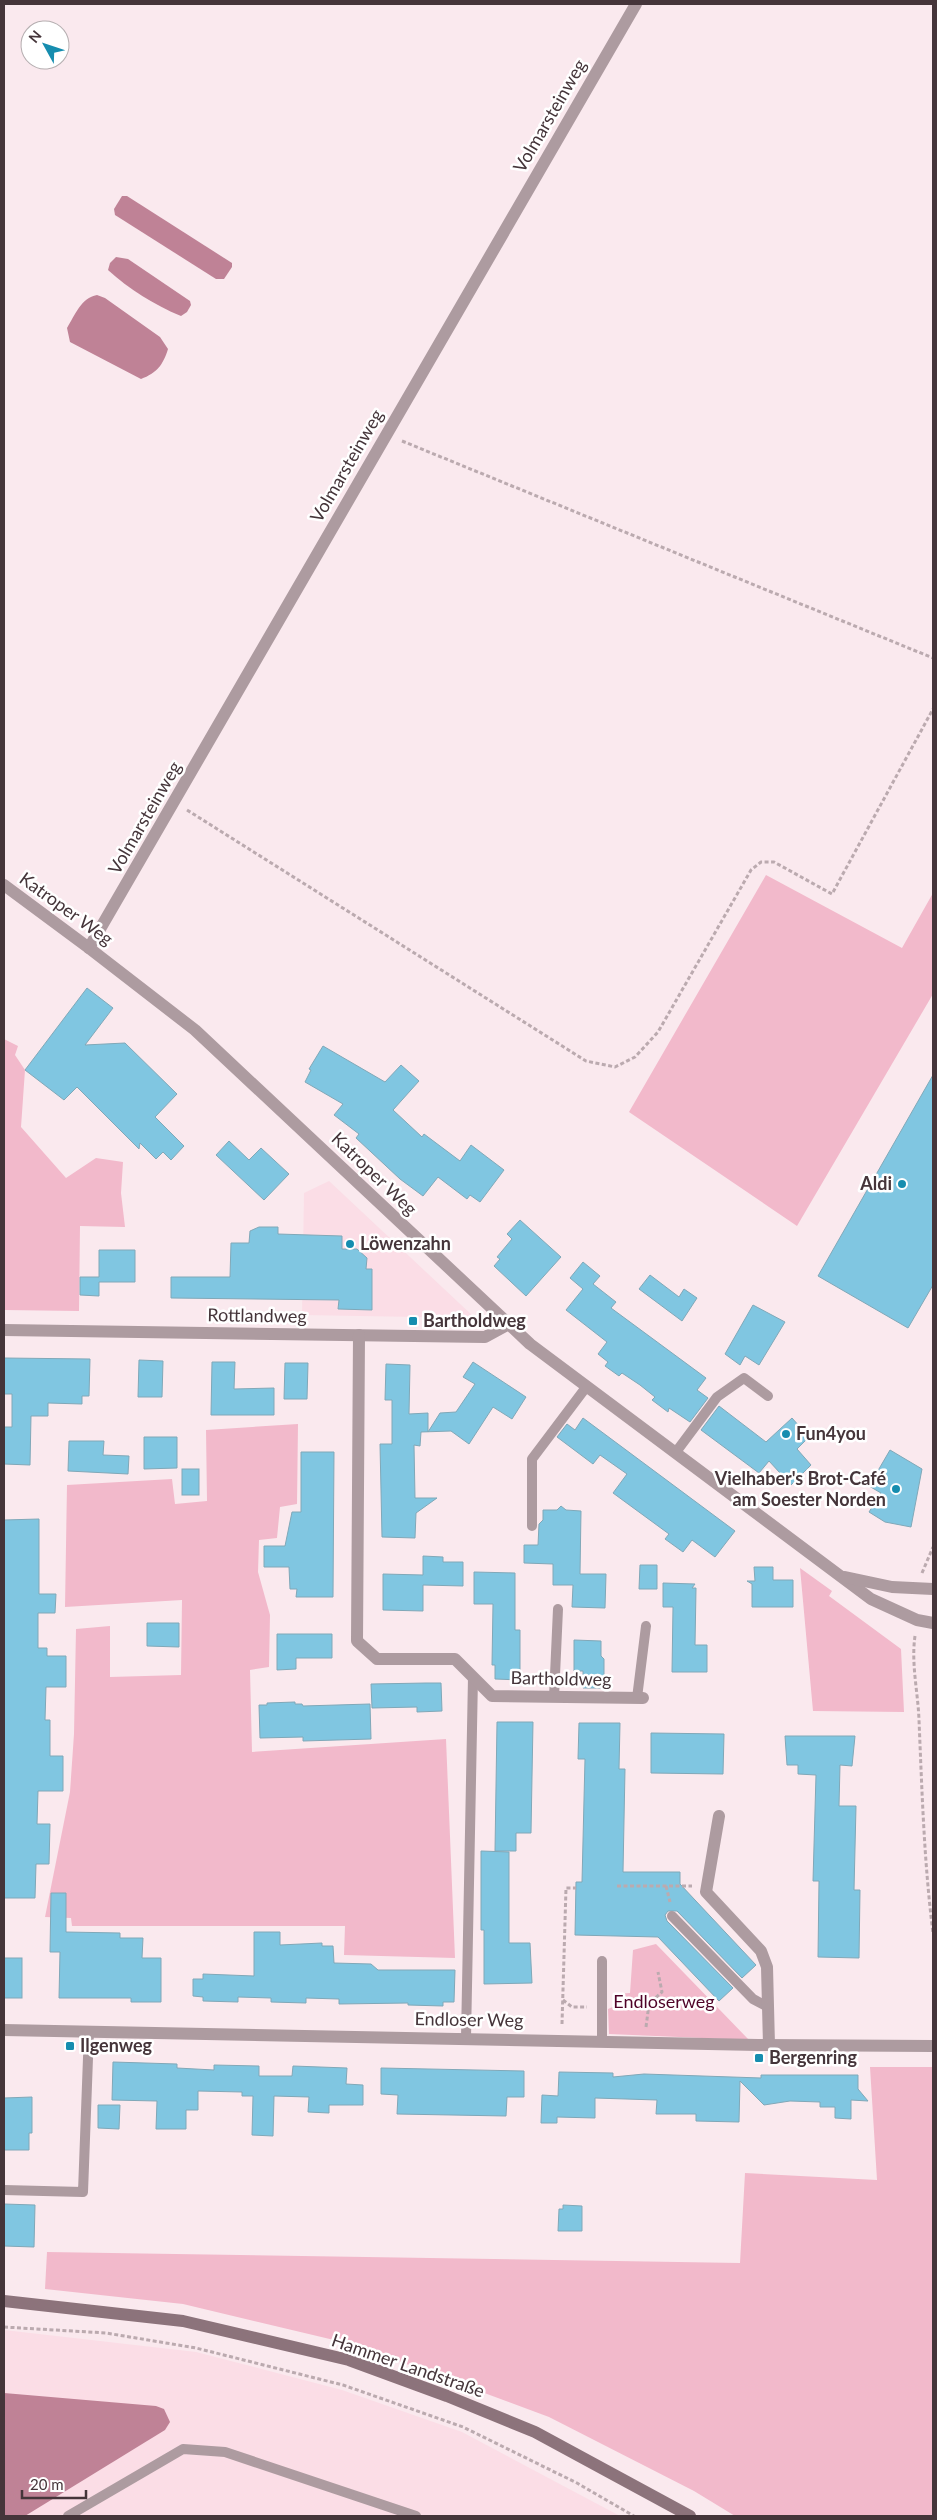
<svg xmlns="http://www.w3.org/2000/svg" width="937" height="2520" viewBox="0 0 937 2520" font-family="Lato,sans-serif">
	<style>
		.built { fill: #fbdde6 }
		.green { fill: #f2b9cb }
		.water { fill: #bf8296 }
		.building { fill: #80c6e1; stroke: #80a8b8 }
		.lines { fill: none; stroke-linecap: round; stroke-linejoin: round }
		.path { stroke: #bbaaaf; stroke-width: 3; stroke-dasharray: 4 2.5; stroke-linecap: butt }
		.service { stroke: #ad9ba0; stroke-width: 10 }
		.minor { stroke: #ad9ba0; stroke-width: 12 }
		.tertiary { stroke: #ad9ba0; stroke-width: 12 }
		.secondary { stroke: #8c737b; stroke-width: 12 }
		.poi-dot { fill: #168daf; stroke: #fff; stroke-width: 2 }
		.labels { text-anchor: middle; stroke-width: 5; stroke-linejoin: round; paint-order: stroke }
		.street-label { font-size: 18px; fill: #45353a; stroke: #fff }
		.poi-label { font-size: 18px; font-weight: bold; fill: #45353a; stroke: #fff; text-anchor: start }
		.park-label { font-size: 18px; fill: #4f0328; stroke: #fff }
	</style>
	<rect width="100%" height="100%" fill="#fae9ee"/>
	<g class="built">
		<polygon points="329,1181 475,1318 302,1315 304,1193"/>
		<polygon points="4,2330 196,2352 342,2390 462,2432 620,2516 4,2516"/>
	</g>
	<g class="green">
		<polygon points="766,875 902,948 933,893 933,994 797,1226 629,1112"/>
		<polygon points="4,1039 18,1046 15,1055 25,1070 21,1127 66,1178 96,1158 123,1162 121,1193 125,1227 80,1226 79,1311 4,1310"/>
		<polygon points="298,1424 297,1504 280,1507 277,1538 259,1540 258,1572 270,1615 269,1667 250,1670 252,1752 446,1739 455,1958 344,1955 345,1926 72,1926 71,1918 45,1917 70,1792 74,1734 76,1629 110,1626 110,1677 181,1675 182,1600 65,1607 67,1485 172,1479 175,1504 207,1501 206,1430"/>
		<polygon points="800,1568 832,1591 829,1596 901,1649 904,1712 813,1711"/>
		<polygon points="656,1944 749,2040 609,2034 608,2009 615,2006 615,1994 630,1993 633,1950"/>
		<polygon points="870,2067 933,2067 933,2516 735,2516 694,2491 549,2417 355,2345 183,2304 45,2289 47,2252 740,2263 745,2173 877,2180"/>
	</g>
	<g class="water">
		<polygon points="122,196 127,196 232,263 232,267 224,279 216,279 115,215 114,209"/>
		<path d="M116,257L128,259L190,301L191,305L187,312L181,316C154,305 129,289 108,270L110,263Z"/>
		<path d="M97,295L105,298L160,337L168,349C163,365 157,373 141,379L70,342L67,328C75,315 81,298 97,295Z"/>
		<polygon points="4,2393 156,2406 164,2409 170,2422 165,2430 25,2516 4,2516"/>
	</g>
	<g class="building">
		<polygon points="87,988 113,1008 85,1045 125,1043 177,1094 155,1117 184,1146 171,1160 163,1152 156,1159 140,1143 139,1149 77,1087 64,1100 25,1070"/>
		<polygon points="323,1046 385,1082 401,1065 419,1081 393,1110 422,1137 424,1134 460,1161 471,1145 504,1170 480,1202 470,1195 467,1199 438,1177 423,1196 400,1179 356,1138 359,1134 334,1115 343,1104 305,1082 311,1070 309,1069"/>
		<polygon points="933,1075 933,1285 908,1328 818,1276"/>
		<polygon points="229,1141 249,1160 261,1148 289,1174 264,1200 216,1155"/>
		<polygon points="520,1220 561,1257 526,1296 494,1266 500,1259 497,1257 512,1239 507,1234"/>
		<polygon points="259,1227 278,1227 278,1234 342,1236 342,1249 357,1249 367,1258 366,1269 372,1269 372,1310 338,1309 339,1300 171,1298 171,1277 230,1277 231,1243 249,1243 250,1231"/>
		<polygon points="99,1250 135,1250 135,1282 99,1282 99,1296 80,1295 80,1277 99,1277"/>
		<polygon points="583,1262 600,1276 593,1284 616,1302 611,1308 706,1378 697,1390 708,1398 690,1422 669,1408 668,1412 652,1400 655,1397 640,1385 622,1373 619,1376 605,1366 608,1362 598,1354 607,1342 566,1310 583,1289 570,1278"/>
		<polygon points="650,1275 679,1297 684,1289 697,1298 682,1321 639,1289"/>
		<polygon points="753,1305 785,1322 759,1365 745,1356 740,1365 725,1354"/>
		<polygon points="4,1358 90,1359 89,1396 82,1396 82,1404 48,1403 48,1416 31,1416 30,1465 4,1464 4,1427 12,1427 12,1394 4,1394"/>
		<polygon points="139,1360 163,1361 162,1397 138,1397"/>
		<polygon points="212,1362 235,1362 234,1389 274,1388 274,1415 211,1415"/>
		<polygon points="473,1362 526,1397 512,1419 493,1407 469,1444 451,1431 421,1432 420,1446 414,1445 415,1498 437,1498 416,1513 415,1538 382,1537 380,1444 392,1444 392,1400 385,1400 386,1364 410,1365 409,1414 428,1413 428,1432 440,1413 456,1412 475,1384 463,1377"/>
		<polygon points="285,1363 308,1363 307,1399 284,1399"/>
		<polygon points="719,1406 766,1442 792,1418 809,1437 797,1449 811,1465 791,1485 769,1461 759,1473 701,1430"/>
		<polygon points="583,1418 735,1531 715,1557 692,1540 683,1552 665,1539 669,1534 613,1493 627,1474 600,1455 593,1464 557,1437 567,1424 575,1430"/>
		<polygon points="144,1437 177,1437 177,1468 144,1469"/>
		<polygon points="69,1441 104,1441 103,1455 129,1456 128,1474 68,1471"/>
		<polygon points="890,1450 922,1469 911,1527 885,1522 869,1512 881,1493 869,1486"/>
		<polygon points="301,1452 334,1452 333,1597 296,1597 297,1589 290,1589 289,1567 264,1567 264,1546 285,1546 292,1512 301,1512"/>
		<rect x="182" y="1469" width="17" height="26"/>
		<polygon points="561,1506 566,1510 581,1511 580,1574 606,1574 605,1608 572,1607 573,1585 553,1585 553,1564 524,1563 524,1545 538,1545 539,1524 543,1520 543,1510 557,1510"/>
		<polygon points="39,1519 39,1594 56,1594 55,1613 38,1613 38,1648 47,1648 47,1656 66,1656 66,1687 46,1687 45,1720 50,1720 50,1756 63,1756 63,1791 38,1791 37,1824 50,1824 49,1864 36,1864 35,1898 4,1898 4,1520"/>
		<polygon points="423,1556 443,1557 443,1562 463,1562 463,1586 423,1585 423,1611 383,1610 383,1574 423,1575"/>
		<polygon points="640,1565 657,1565 657,1589 639,1589"/>
		<polygon points="754,1567 773,1567 773,1580 793,1580 793,1607 752,1607 752,1584 747,1581 755,1581"/>
		<polygon points="474,1572 515,1573 515,1630 520,1630 520,1680 495,1679 495,1665 492,1665 493,1604 474,1604"/>
		<polygon points="663,1583 695,1584 692,1588 696,1588 695,1645 707,1645 707,1672 672,1672 673,1607 663,1607"/>
		<polygon points="147,1623 179,1623 179,1647 147,1646"/>
		<polygon points="277,1634 332,1634 332,1658 296,1658 296,1669 277,1670"/>
		<polygon points="574,1640 601,1641 601,1656 604,1659 604,1688 583,1688 583,1671 574,1671"/>
		<polygon points="426,1683 441,1683 442,1711 417,1712 417,1707 372,1708 371,1684"/>
		<polygon points="295,1702 295,1704 302,1704 303,1706 370,1704 371,1739 303,1741 303,1737 260,1738 259,1705 267,1705 267,1703"/>
		<polygon points="497,1722 533,1722 531,1833 516,1833 516,1851 495,1851"/>
		<polygon points="579,1723 620,1723 619,1769 625,1769 623,1872 680,1872 680,1884 756,1965 742,1978 677,1911 668,1911 665,1915 667,1921 733,1988 719,2001 658,1937 575,1935 576,1882 582,1882 585,1759 578,1759"/>
		<polygon points="651,1733 724,1734 723,1774 651,1773"/>
		<polygon points="785,1736 855,1736 852,1766 840,1765 839,1806 856,1806 854,1890 860,1890 859,1958 818,1957 819,1881 813,1881 816,1775 798,1774 798,1765 787,1765"/>
		<polygon points="481,1851 509,1852 509,1943 530,1943 532,1983 484,1984 484,1930 481,1930"/>
		<polygon points="51,1893 66,1893 66,1932 120,1933 120,1938 143,1938 142,1958 161,1958 161,2002 131,2002 131,1998 59,1998 60,1952 50,1952"/>
		<polygon points="254,1932 280,1932 280,1945 322,1943 322,1946 333,1946 334,1963 371,1964 378,1970 455,1970 454,2002 443,2002 443,2006 408,2005 408,2003 339,2004 339,1999 306,1998 306,2003 271,2002 271,1998 238,1997 238,2002 203,2001 203,1997 193,1996 193,1979 203,1979 203,1974 254,1976"/>
		<rect x="4" y="1958" width="18" height="40"/>
		<polygon points="113,2062 177,2064 177,2068 214,2070 214,2065 259,2066 259,2076 292,2076 293,2066 347,2068 346,2084 363,2085 363,2105 329,2105 329,2113 308,2112 309,2097 274,2096 273,2136 252,2135 253,2096 242,2096 242,2092 198,2091 198,2110 186,2110 186,2129 156,2129 157,2101 112,2100"/>
		<polygon points="381,2068 524,2071 524,2097 507,2097 506,2116 397,2114 398,2095 381,2094"/>
		<polygon points="559,2072 613,2073 613,2077 644,2074 761,2078 761,2075 858,2075 858,2089 868,2101 851,2100 851,2119 835,2118 835,2107 820,2107 820,2102 790,2101 764,2105 740,2081 739,2122 696,2121 696,2114 656,2114 657,2100 595,2098 595,2118 557,2117 557,2123 541,2123 542,2095 558,2096"/>
		<polygon points="32,2097 32,2133 29,2133 29,2150 4,2150 4,2098"/>
		<polygon points="98,2105 120,2105 119,2129 98,2128"/>
		<polygon points="4,2204 35,2205 34,2247 4,2246"/>
		<polygon points="563,2205 582,2206 582,2231 558,2231 559,2209 563,2209"/>
	</g>
	<g class="lines">
		<g class="path">
			<polyline points="402,441 933,658"/>
			<polyline points="187,810 586,1061 615,1067 635,1057 658,1032 751,870 761,862 774,862 832,894 933,709"/>
			<polyline points="922,1573 933,1547"/>
			<path d="M915,1636C911,1664 918,1692 919,1720C922,1791 924,1862 933,1933"/>
			<polyline points="617,1886 692,1886"/>
			<polyline points="666,1886 670,1902"/>
			<polyline points="563,2000 572,2007 587,2007"/>
			<polyline points="562,2024 566,1888 576,1888"/>
			<polyline points="646,2027 649,2004 662,1992 658,1972"/>
			<polyline points="4,2327 106,2333 196,2348 343,2385 463,2427 577,2483 634,2516"/>
		</g>
		<g class="service">
			<polyline points="676,1452 717,1397 744,1378 768,1396"/>
			<polyline points="532,1526 532,1459 587,1386"/>
			<polyline points="554,1697 558,1609"/>
			<polyline points="637,1698 646,1626"/>
			<polyline points="672,1916 753,1999 768,2007"/>
			<polyline points="466,2038 473,1677"/>
			<polyline points="602,2041 602,1961"/>
			<polyline points="4,2190 83,2192 89,2031"/>
			<polyline points="68,2516 183,2449 225,2452 416,2516"/>
		</g>
		<g class="minor">
			<polyline points="89,948 636,4"/>
			<polyline points="4,1330 485,1337 507,1325"/>
			<polyline points="359,1335 357,1641 377,1659 455,1659 492,1696 643,1698"/>
			<polyline points="719,1816 706,1892 761,1951 767,1967 769,2045"/>
			<polyline points="4,2030 758,2045 933,2046"/>
		</g>
		<g class="tertiary">
			<polyline points="4,885 89,948 195,1030 530,1344 871,1599 917,1620 933,1623"/>
			<polyline points="845,1577 892,1587 933,1589"/>
		</g>
		<polyline class="secondary" points="4,2301 183,2321 349,2360 447,2396 535,2432 690,2516"/>
	</g>
	<g class="poi-dot">
		<circle cx="902" cy="1184" r="5"/>
		<circle cx="350" cy="1244" r="5"/>
		<rect x="408" y="1316" width="10" height="10" rx="2.5"/>
		<circle cx="786" cy="1434" r="5"/>
		<circle cx="896" cy="1489" r="5"/>
		<rect x="65" y="2041" width="10" height="10" rx="2.5"/>
		<rect x="754" y="2053" width="10" height="10" rx="2.5"/>
	</g>
	<g class="labels">
		<g class="street-label">
			<text transform="translate(550 116) rotate(-60)" y="6">Volmarsteinweg</text>
			<text transform="translate(347 466) rotate(-60)" y="6">Volmarsteinweg</text>
			<text transform="translate(145 818) rotate(-60)" y="6">Volmarsteinweg</text>
			<text transform="translate(66 909) rotate(36)" y="6">Katroper Weg</text>
			<text transform="translate(374 1174) rotate(44)" y="6">Katroper Weg</text>
			<text transform="translate(257 1316) rotate(1)" y="6">Rottlandweg</text>
			<text transform="translate(561 1679) rotate(1)" y="6">Bartholdweg</text>
			<text transform="translate(469 2020) rotate(1)" y="6">Endloser Weg</text>
			<text transform="translate(408 2366) rotate(19)" y="6">Hammer Landstraße</text>
		</g>
		<g class="poi-label">
			<text x="892" y="1190" text-anchor="end">Aldi</text>
			<text x="360" y="1250">Löwenzahn</text>
			<text x="423" y="1327">Bartholdweg</text>
			<text x="796" y="1440">Fun4you</text>
			<text x="886" y="1485" text-anchor="end">Vielhaber's Brot-Café<tspan x="886" dy="21">am Soester Norden</tspan></text>
			<text x="80" y="2052">Ilgenweg</text>
			<text x="769" y="2064">Bergenring</text>
		</g>
		<g class="park-label">
			<text x="664" y="2008">Endloserweg</text>
		</g>
	</g>
	<rect width="937" height="2520" fill="none" stroke="#45353a" stroke-width="10"/>
	<g transform="translate(45 45) rotate(310)"><circle r="24" fill="#ffffff" stroke="#b5aeb0"/>
	<path d="M0-4L9 19L0 12L-9 19Z" fill="#168daf"/>
	<text y="-8" font-size="14" font-weight="bold" text-anchor="middle" fill="#45353a">N</text>
	</g>
	<path d="M22 2490v8h64v-8" fill="none" stroke="#45353a" stroke-width="2.5"/>
	<text x="30" y="2490" font-size="15" fill="#45353a" stroke="#ffffff" stroke-width="4" paint-order="stroke">20 m</text>
</svg>
